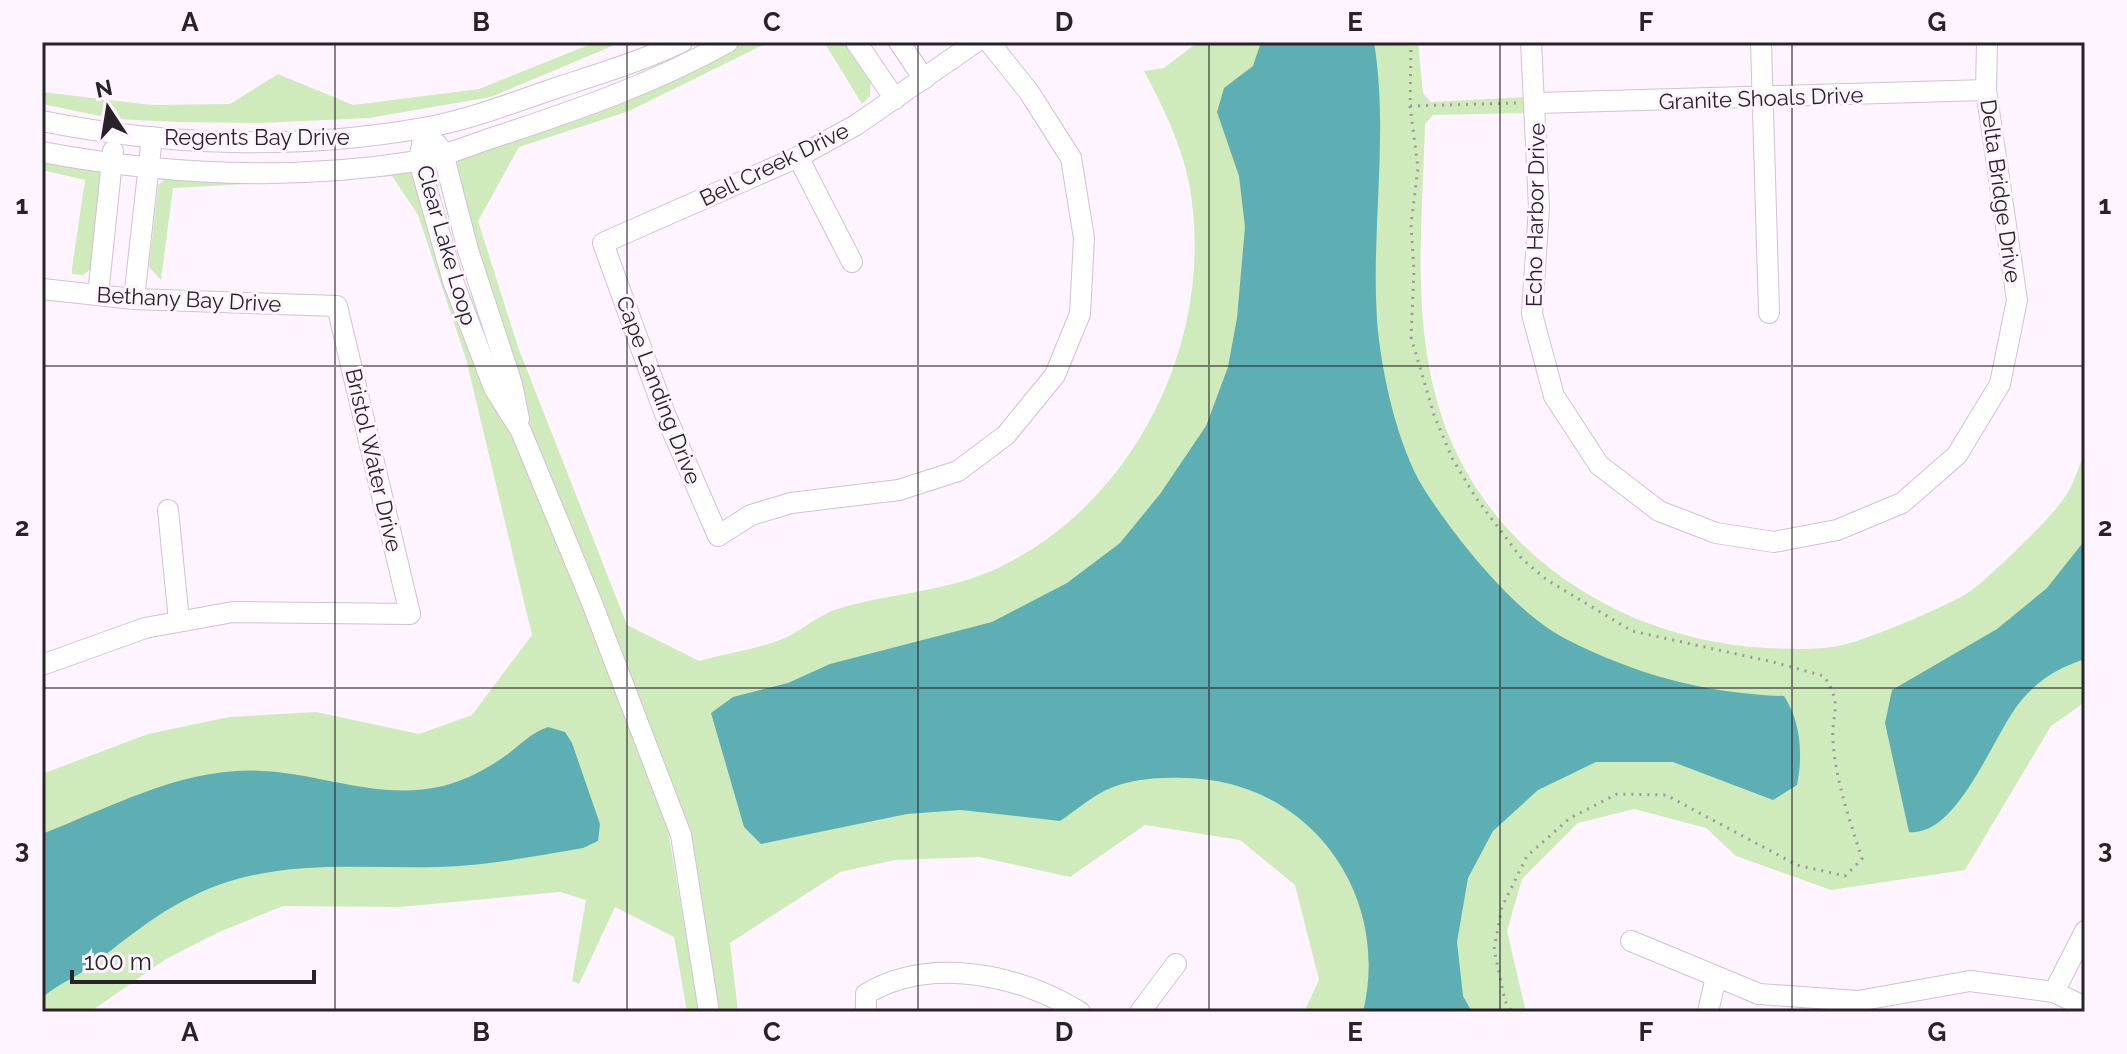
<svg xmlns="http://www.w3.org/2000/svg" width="2127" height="1054" viewBox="0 0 2127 1054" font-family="Raleway,sans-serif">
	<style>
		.green { fill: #cfebbb }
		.water { fill: #5dafb4 }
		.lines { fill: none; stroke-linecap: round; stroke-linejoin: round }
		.minor-casing { stroke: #d1c1d3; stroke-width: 22 }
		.path { stroke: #9e979f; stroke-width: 3; stroke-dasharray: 2 6; stroke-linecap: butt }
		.minor { stroke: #fff; stroke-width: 20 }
		.grid { fill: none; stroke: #292329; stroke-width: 2; stroke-opacity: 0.55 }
		.labels { text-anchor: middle; stroke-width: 6; stroke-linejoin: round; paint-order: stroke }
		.street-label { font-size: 22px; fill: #292329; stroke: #fdf4ff }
		.neatline { fill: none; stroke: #292329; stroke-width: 3 }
		.grid-label { font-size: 26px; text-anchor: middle; font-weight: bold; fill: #292329 }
	</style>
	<rect width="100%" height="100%" fill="#fdf4ff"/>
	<g class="green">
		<polygon points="596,42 622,42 491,97 369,118 260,123 178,122 115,119 42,104 42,92 152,105 230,104 278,74 353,105 479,89"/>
		<path d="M737,42H769L629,111L519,147L478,221L518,347L627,625L699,661C727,653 760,649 787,637C803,629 818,616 834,610C891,592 949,593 1004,565C1140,497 1217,332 1189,183C1181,143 1163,107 1144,71L1164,68L1198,42H1418L1423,93L1431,102L1526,97V113L1433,115L1425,124C1422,236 1407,352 1458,456C1516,573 1639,641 1766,648C1792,649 1825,651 1850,643C1871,638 1957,602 1972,590C1994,573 2046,523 2062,501C2073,488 2078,467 2085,452V702L2051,726L1965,870L1831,890L1736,856L1706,828L1634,809L1578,823L1522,879L1507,931L1526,1012H1304L1319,980L1295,885L1240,840L1145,825L1070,877L980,857L895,860L840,872L730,943L738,1012H720L696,882L532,435L473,254L455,174L459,156Z"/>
		<polygon points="824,42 845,42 871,78 870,96 862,104"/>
		<polygon points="42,154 107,172 95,266 83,275 72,274 72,268 85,180 42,170"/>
		<polygon points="418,163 511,428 592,625 668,830 699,1012 687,1012 674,937 615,907 579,984 572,981 586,900 560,892 399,907 283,906 217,933 166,959 90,1012 42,1012 42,774 148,734 229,717 316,712 419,734 472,715 532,635 466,359 418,215 392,176 173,188 161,280 149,267 158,185 171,174"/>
	</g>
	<g class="water">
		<path d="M1261,42H1374C1389,134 1371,227 1377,320C1381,371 1397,445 1424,489C1454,536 1514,612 1564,638C1633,674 1707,694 1784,696C1801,722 1803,755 1797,785L1773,800L1673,762H1596L1538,790L1493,831L1468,878L1457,942L1463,996L1472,1012H1363C1392,892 1307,779 1184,778C1158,777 1130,779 1106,790C1090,798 1075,811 1060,821L961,810L907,814L761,844L744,827L711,713L733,697L788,683L830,664L992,622L1067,583L1120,543L1160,494L1206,426L1228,367L1237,318L1245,227L1239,176L1217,112L1224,88L1253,66Z"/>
		<path d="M2085,540V659C2058,668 2039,679 2020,702C1993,735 1958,837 1909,832L1885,723L1892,690L1997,629L2047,588Z"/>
		<path d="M548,727L565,732L572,743L600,824L598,841L583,848C535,856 487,866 438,867C355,869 271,857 193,896C153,915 123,942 88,968C73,979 56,985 42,998V834C112,807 185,766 263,771C324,774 380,801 443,786C466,780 489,768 508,754C522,743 531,733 548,727Z"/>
	</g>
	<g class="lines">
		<g class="minor-casing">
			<g id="minor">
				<polyline points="856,42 895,99"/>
				<polyline points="899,42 924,79"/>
				<polyline points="976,42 856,125 798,157 603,243 665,414 718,536 751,515 791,503 899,490 958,471 1006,435 1055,375 1080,314 1084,238 1071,158 1029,92 989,42"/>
				<polyline points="1531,42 1539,207 1532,314 1554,396 1599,465 1659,511 1716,533 1774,542 1837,530 1902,503 1957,455 2000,384 2017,300 1986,90 1987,42"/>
				<polyline points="1761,42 1769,313"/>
				<polyline points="1537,103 1986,90"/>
				<path d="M42,121C166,146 298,150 423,128C470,120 517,101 562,86C602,73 644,60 682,42"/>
				<polyline points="425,128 419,161 453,281 494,388 521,431 592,603 681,835 709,1012"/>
				<polyline points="437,144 443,153 468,250 512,384 519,419"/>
				<path d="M42,152C165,175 292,181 417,161C444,157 472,144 498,136C577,110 655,83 728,42"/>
				<polyline points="798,157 852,262"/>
				<polyline points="42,289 134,299 337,306 410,614 233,612 145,628 42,665"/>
				<polyline points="98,295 113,151"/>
				<polyline points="134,299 152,137"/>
				<polyline points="168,510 179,621"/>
				<polyline points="1631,941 1759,994 1858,1001 1970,981 2054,992 2085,1007"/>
				<polyline points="2054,992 2085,931"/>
				<path d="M866,1012V994C931,955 1019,975 1080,1012"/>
				<polyline points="1140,1012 1176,964"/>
				<polyline points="1708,1012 1716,977"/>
			</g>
		</g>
		<g class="path">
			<path d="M1411,42L1410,106L1418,168L1411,224L1414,272L1411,337L1434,415L1452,458L1476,498L1522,559L1547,580L1632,631L1773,662L1824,676C1844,707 1831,710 1833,742C1836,782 1850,821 1862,859L1845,876L1797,865L1666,795L1617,794L1570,818L1527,856L1502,907L1494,949L1505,1001L1512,1012"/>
			<polyline points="1410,106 1518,103"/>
		</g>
		<use href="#minor" class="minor"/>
	</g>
	<path class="grid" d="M335,42V1012M627,42V1012M918,42V1012M1209,42V1012M1500,42V1012M1792,42V1012M42,366H2085M42,688H2085"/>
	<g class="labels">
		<g class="street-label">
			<text transform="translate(1761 98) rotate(-2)" y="8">Granite Shoals Drive</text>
			<text x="257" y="145">Regents Bay Drive</text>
			<text transform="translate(774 164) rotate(-26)" y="8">Bell Creek Drive</text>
			<text transform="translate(2001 191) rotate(82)" y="8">Delta Bridge Drive</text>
			<text transform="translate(1535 215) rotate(-89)" y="8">Echo Harbor Drive</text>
			<text transform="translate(447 245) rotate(74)" y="8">Clear Lake Loop</text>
			<text transform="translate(189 299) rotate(3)" y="8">Bethany Bay Drive</text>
			<text transform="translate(659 390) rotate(69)" y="8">Cape Landing Drive</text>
			<text transform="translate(374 460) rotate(77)" y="8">Bristol Water Drive</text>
		</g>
	</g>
	<rect width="2127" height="1054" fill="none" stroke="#fdf4ff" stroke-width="88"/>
	<g transform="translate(108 108) rotate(348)" stroke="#fdf4ff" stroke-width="6" paint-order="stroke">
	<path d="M0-6L14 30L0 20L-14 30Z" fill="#292329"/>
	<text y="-12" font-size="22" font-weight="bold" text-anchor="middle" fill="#292329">N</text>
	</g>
	<path d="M72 970v12h242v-12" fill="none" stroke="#292329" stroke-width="4"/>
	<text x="84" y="970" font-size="24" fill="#292329" stroke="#fdf4ff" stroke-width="6" paint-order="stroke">100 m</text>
	<rect x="44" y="44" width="2039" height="966" class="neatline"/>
	<g class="grid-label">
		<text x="190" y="31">A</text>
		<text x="481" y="31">B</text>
		<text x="772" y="31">C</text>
		<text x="1064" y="31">D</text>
		<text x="1355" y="31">E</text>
		<text x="1646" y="31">F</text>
		<text x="1937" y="31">G</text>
		<text x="22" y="214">1</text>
		<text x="2105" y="214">1</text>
		<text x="22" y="536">2</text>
		<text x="2105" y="536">2</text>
		<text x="22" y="858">3</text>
		<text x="2105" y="858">3</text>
		<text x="190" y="1041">A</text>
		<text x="481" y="1041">B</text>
		<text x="772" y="1041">C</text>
		<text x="1064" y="1041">D</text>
		<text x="1355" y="1041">E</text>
		<text x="1646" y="1041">F</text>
		<text x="1937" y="1041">G</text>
	</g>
</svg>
